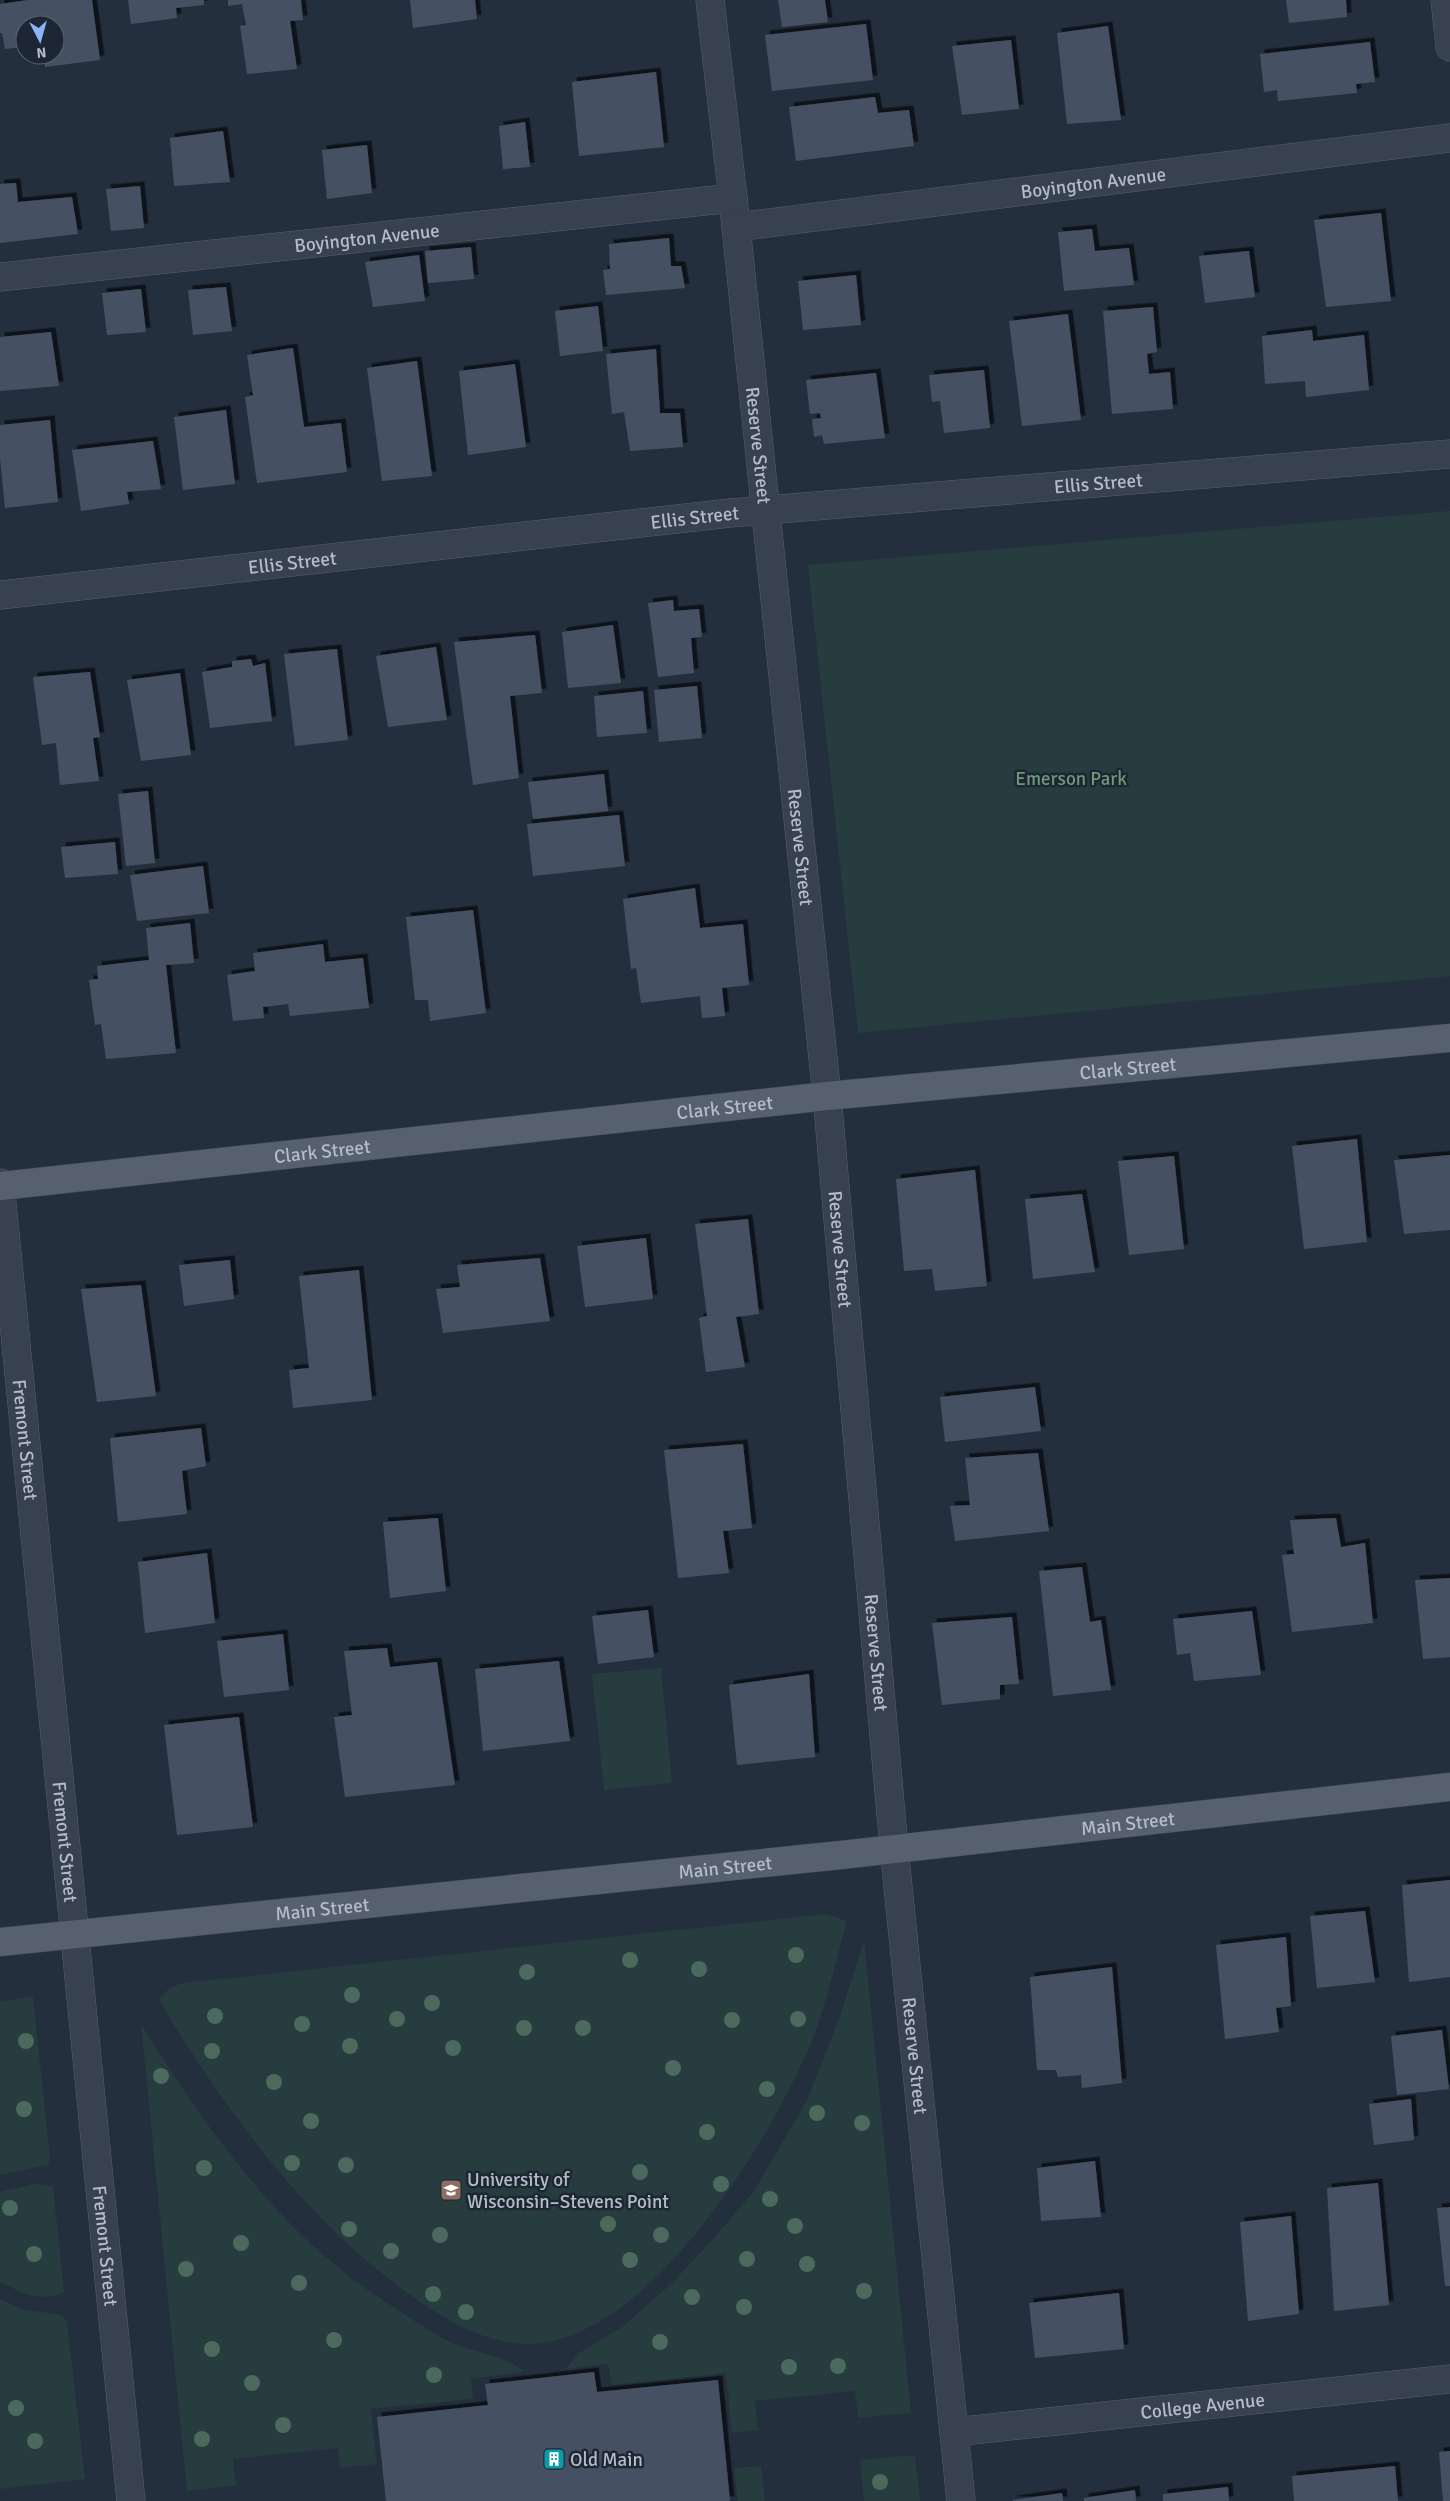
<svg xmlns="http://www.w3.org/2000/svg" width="1450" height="2501" viewBox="0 0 1450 2501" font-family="Signika,sans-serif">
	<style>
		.green { fill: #263c3f }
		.building { fill: #455162; filter: url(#shadow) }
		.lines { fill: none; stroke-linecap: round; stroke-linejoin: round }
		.minor-casing { stroke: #565f6c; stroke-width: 29 }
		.major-casing { stroke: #414a57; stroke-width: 29 }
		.minor { stroke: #38414e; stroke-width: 28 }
		.major { stroke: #56606e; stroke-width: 28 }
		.tree { fill: #4b6a5d }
		.labels { text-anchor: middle; stroke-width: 5; stroke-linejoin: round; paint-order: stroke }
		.street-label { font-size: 19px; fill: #b4bcc9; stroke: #1d2633 }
		.park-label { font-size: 19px; fill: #6b9a76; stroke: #1d2633 }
		.poi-label { font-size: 19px; fill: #b4bcc9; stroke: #1d2633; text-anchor: start }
	</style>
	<defs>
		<filter id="shadow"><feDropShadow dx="4.5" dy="-4.5" stdDeviation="0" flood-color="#0009"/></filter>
	</defs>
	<rect width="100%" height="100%" fill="#242f3e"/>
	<g class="green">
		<polygon points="1450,511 1450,976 858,1033 808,565"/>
		<polygon points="661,1668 672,1783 604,1790 592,1674"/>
		<path d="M826,1914L847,1921C835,1962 827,2005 810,2045C769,2143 638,2360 513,2343C470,2337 433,2312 398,2286C298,2210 225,2109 160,2002V1997L171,1987L183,1983Z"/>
		<polygon points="864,1941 911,2413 858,2418 855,2391 755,2401 758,2430 732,2433 726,2373 612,2385 608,2364 566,2369 579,2353 622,2327 670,2285 714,2238 754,2191 807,2100 839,2019"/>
		<polygon points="33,1997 50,2158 48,2165 0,2175 0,2001"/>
		<path d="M141,2024C206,2128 279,2233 384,2301C406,2315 428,2331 452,2343C476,2354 506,2354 524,2372L471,2379L473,2399L371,2409L377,2464L340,2468L338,2448L233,2459L236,2485L187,2491Z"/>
		<path d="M34,2184L53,2186L64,2292C42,2303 21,2294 0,2281V2192Z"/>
		<polygon points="0,2299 21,2309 62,2315 67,2322 85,2479 0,2489"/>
		<polygon points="915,2455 920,2501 864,2501 860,2460"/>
		<polygon points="761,2466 765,2501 738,2501 734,2468"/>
	</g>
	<g class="building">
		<polygon points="28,0 92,0 100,60 45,67 43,55 55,55 55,25 25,25 25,47 5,49 2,33 0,33 0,4"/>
		<polygon points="128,0 204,0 204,5 176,8 177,18 131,24"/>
		<polygon points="228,0 301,0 303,20 290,21 297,69 247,74 240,26 246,25 242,4 228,6"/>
		<polygon points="410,0 475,0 477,19 413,28"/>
		<polygon points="778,0 825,0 828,22 782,27"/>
		<polygon points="1286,0 1346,0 1347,17 1289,23"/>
		<polygon points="866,24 873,80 772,91 765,35"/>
		<polygon points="1108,26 1121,120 1067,124 1057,33"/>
		<polygon points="1011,40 1019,109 962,115 952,46"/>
		<polygon points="1370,42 1375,82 1356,84 1357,93 1278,101 1277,90 1264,92 1260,54"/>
		<polygon points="656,72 664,147 579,156 572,82"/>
		<polygon points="875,97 878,113 909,110 914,146 796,161 789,107"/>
		<polygon points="525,122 530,167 503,169 499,126"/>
		<polygon points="223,131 230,182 174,186 170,138"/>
		<polygon points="367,145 372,193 327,199 322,150"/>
		<polygon points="16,183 18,202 72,197 78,234 0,243 0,184"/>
		<polygon points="140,186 144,228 111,231 106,189"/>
		<polygon points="1381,213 1391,301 1326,307 1314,220"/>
		<polygon points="1092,229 1095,251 1129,248 1134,285 1064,291 1058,232"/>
		<polygon points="669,238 671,266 681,266 685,288 606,295 603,270 610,269 609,244"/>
		<polygon points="471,247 474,279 428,283 425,251"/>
		<polygon points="1249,251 1255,297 1205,303 1199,256"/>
		<polygon points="419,255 425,301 373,307 365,262"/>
		<polygon points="856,275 861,325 803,330 798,281"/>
		<polygon points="226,287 232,331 193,335 188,290"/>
		<polygon points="141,289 146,332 107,335 102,293"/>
		<polygon points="598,306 603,351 560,356 555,311"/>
		<polygon points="1153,307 1157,352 1147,354 1149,374 1170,372 1173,409 1112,414 1103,311"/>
		<polygon points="1068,314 1081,420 1022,426 1009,321"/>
		<polygon points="1312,330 1313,341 1364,335 1369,390 1306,397 1305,381 1265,384 1262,336"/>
		<polygon points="51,332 59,386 0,391 0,337"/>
		<polygon points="293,348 304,427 341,423 347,472 257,483 245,397 253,395 247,355"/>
		<polygon points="656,349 660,413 680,413 683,447 630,451 624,412 612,414 606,354"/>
		<polygon points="417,361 432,476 382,481 367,368"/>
		<polygon points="515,364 526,447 468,455 459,371"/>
		<polygon points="984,370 990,428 944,433 940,401 932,402 929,375"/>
		<polygon points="876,373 885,438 824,444 822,435 814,437 812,419 821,418 820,413 810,414 806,380"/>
		<polygon points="226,410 235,484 183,490 174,417"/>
		<polygon points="50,420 58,502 5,508 0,458 0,425"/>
		<polygon points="153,441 161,489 127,492 129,504 81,511 72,450"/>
		<polygon points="673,600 674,611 699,609 702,637 691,638 694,673 658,677 648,603"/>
		<polygon points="613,625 621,683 568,688 562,632"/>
		<polygon points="535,635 542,693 510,696 519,778 473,785 454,642"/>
		<polygon points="436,647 447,720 388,727 376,656"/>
		<polygon points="337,649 348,740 295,746 284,654"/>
		<polygon points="251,659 253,666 265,663 272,721 210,728 202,672 232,667 232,661"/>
		<polygon points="90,672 100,737 93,738 99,781 60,785 56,743 42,745 33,677"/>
		<polygon points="180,673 191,755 141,761 127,680"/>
		<polygon points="697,686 702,738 659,742 654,690"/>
		<polygon points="643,691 647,733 597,737 594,696"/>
		<polygon points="604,774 608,811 533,819 528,782"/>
		<polygon points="148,791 155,863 126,866 118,794"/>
		<polygon points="619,815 625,866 533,876 527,824"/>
		<polygon points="115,842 118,874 65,878 61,847"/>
		<polygon points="203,866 209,913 137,921 130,875"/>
		<polygon points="695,888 700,928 743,924 749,985 722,988 725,1016 702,1018 700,996 641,1003 636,968 631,969 623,899"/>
		<polygon points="473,910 486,1013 430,1021 428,1000 415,1000 406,917"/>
		<polygon points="190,923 194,963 166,965 176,1053 106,1059 101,1024 95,1025 89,980 98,979 97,966 149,960 146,928"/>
		<polygon points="323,944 325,962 363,958 369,1008 290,1016 288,1004 263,1007 264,1018 233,1021 227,975 255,971 253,953"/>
		<polygon points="1357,1139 1367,1242 1304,1249 1292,1146"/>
		<polygon points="1450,1155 1450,1230 1404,1234 1394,1160"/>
		<polygon points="1174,1156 1184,1249 1129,1255 1118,1161"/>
		<polygon points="975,1170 987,1286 935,1291 932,1269 904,1271 896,1179"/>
		<polygon points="1082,1194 1095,1272 1033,1279 1025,1199"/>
		<polygon points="748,1219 759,1314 736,1317 745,1367 706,1372 699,1318 707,1316 695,1224"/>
		<polygon points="646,1238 653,1299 585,1307 577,1246"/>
		<polygon points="540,1258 550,1321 443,1333 436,1289 460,1287 457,1265"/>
		<polygon points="230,1260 234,1299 184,1306 179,1265"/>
		<polygon points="359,1270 372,1400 293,1408 289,1370 309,1368 299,1276"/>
		<polygon points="141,1285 156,1396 97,1402 81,1289"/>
		<polygon points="1035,1387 1041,1431 945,1442 940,1397"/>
		<polygon points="201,1428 206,1466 182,1471 187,1514 118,1522 110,1438"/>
		<polygon points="743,1444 752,1528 723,1531 729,1573 678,1578 664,1450"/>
		<polygon points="1038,1453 1049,1531 955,1541 950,1506 970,1505 965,1458"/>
		<polygon points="438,1518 446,1591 390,1598 383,1522"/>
		<polygon points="1336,1518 1341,1547 1365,1543 1373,1623 1292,1632 1282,1555 1294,1554 1290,1520"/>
		<polygon points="207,1553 215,1623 145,1633 138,1562"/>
		<polygon points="1082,1567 1090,1622 1101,1620 1111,1690 1053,1696 1039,1571"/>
		<polygon points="1450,1578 1450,1657 1423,1659 1415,1580"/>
		<polygon points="648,1610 654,1657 598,1664 592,1616"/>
		<polygon points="1252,1611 1261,1675 1194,1681 1190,1653 1177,1655 1173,1619"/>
		<polygon points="1012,1617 1019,1684 1000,1685 1000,1699 942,1705 932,1623"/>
		<polygon points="283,1634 289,1690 224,1697 217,1641"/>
		<polygon points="387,1648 390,1667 437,1662 455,1785 345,1797 334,1717 352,1715 344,1651"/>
		<polygon points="559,1661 570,1741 483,1751 475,1669"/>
		<polygon points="809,1674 815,1757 737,1765 729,1685"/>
		<polygon points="239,1717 253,1827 177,1835 164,1725"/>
		<polygon points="1450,1880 1450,1977 1409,1982 1402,1885"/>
		<polygon points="1365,1911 1375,1982 1317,1988 1310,1916"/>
		<polygon points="1286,1937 1291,2006 1276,2008 1279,2032 1225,2039 1216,1945"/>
		<polygon points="1112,1967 1122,2083 1082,2088 1081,2075 1058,2077 1056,2070 1037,2070 1030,1977"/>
		<polygon points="1442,2030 1449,2089 1397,2095 1391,2036"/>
		<polygon points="1411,2099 1414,2140 1374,2145 1369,2104"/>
		<polygon points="1095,2161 1101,2217 1041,2221 1037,2168"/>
		<polygon points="1378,2183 1389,2305 1334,2311 1327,2188"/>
		<polygon points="1450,2207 1450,2286 1445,2286 1437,2208"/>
		<polygon points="1291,2216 1299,2314 1248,2321 1240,2222"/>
		<polygon points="1119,2293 1124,2349 1035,2358 1029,2303"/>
		<polygon points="594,2372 597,2392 718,2380 730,2501 386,2501 377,2417 488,2405 485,2384"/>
		<polygon points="1450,2451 1450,2501 1443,2501 1439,2452"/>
		<polygon points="1395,2466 1398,2501 1294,2501 1292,2476"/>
		<polygon points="1228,2487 1229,2501 1163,2501 1163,2494"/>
		<polygon points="1135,2490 1136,2501 1084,2501 1084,2498"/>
		<polygon points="1062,2493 1063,2501 1013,2501 1013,2500"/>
	</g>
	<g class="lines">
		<g class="minor-casing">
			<g id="minor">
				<path id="s1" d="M710,0L733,198L827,1096L894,1848L961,2501"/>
				<polyline points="1445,0 1450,47"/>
				<path id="s2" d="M736,227L1450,138"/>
				<path id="s3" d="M0,277L733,198"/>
				<path id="s4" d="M0,595L730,513L1450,454"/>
				<path id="s5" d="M0,1183L131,2501"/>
				<path id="s6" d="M954,2432L1450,2379"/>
			</g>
		</g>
		<g class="major-casing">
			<g id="major">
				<path id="s7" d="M0,1186L827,1096L1450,1038"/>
				<path id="s8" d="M0,1942L841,1855L1450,1787"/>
			</g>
		</g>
		<use href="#minor" class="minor"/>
		<use href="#major" class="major"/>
	</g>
	<g class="tree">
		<circle cx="796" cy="1955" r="8"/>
		<circle cx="630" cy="1960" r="8"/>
		<circle cx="699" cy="1969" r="8"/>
		<circle cx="527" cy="1972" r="8"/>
		<circle cx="352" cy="1995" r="8"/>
		<circle cx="432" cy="2003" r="8"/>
		<circle cx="215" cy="2016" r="8"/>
		<circle cx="397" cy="2019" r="8"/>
		<circle cx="798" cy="2019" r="8"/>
		<circle cx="732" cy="2020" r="8"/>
		<circle cx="302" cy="2024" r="8"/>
		<circle cx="524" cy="2028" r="8"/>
		<circle cx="583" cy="2028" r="8"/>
		<circle cx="26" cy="2041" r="8"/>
		<circle cx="350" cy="2046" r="8"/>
		<circle cx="453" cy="2048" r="8"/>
		<circle cx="212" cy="2051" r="8"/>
		<circle cx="673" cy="2068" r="8"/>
		<circle cx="161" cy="2076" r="8"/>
		<circle cx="274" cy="2082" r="8"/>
		<circle cx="767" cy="2089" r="8"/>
		<circle cx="24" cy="2109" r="8"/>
		<circle cx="817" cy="2113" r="8"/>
		<circle cx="311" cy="2121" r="8"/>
		<circle cx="862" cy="2123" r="8"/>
		<circle cx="707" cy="2132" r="8"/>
		<circle cx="292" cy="2163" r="8"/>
		<circle cx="346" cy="2165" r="8"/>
		<circle cx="204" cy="2168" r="8"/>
		<circle cx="640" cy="2172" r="8"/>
		<circle cx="721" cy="2184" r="8"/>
		<circle cx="770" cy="2199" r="8"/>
		<circle cx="10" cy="2208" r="8"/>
		<circle cx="608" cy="2224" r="8"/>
		<circle cx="795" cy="2226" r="8"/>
		<circle cx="349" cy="2229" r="8"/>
		<circle cx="440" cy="2235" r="8"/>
		<circle cx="661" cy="2235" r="8"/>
		<circle cx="241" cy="2243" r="8"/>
		<circle cx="391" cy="2251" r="8"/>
		<circle cx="34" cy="2254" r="8"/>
		<circle cx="747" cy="2259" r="8"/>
		<circle cx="630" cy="2260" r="8"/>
		<circle cx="807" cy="2264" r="8"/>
		<circle cx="186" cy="2269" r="8"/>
		<circle cx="299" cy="2283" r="8"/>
		<circle cx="864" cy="2291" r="8"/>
		<circle cx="433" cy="2294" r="8"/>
		<circle cx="692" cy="2297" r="8"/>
		<circle cx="744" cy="2307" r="8"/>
		<circle cx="466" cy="2312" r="8"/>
		<circle cx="334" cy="2340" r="8"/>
		<circle cx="660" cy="2342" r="8"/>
		<circle cx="212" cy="2349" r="8"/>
		<circle cx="838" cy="2366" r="8"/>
		<circle cx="789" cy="2367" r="8"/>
		<circle cx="434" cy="2375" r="8"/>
		<circle cx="252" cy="2383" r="8"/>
		<circle cx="16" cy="2408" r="8"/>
		<circle cx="283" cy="2425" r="8"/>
		<circle cx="202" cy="2439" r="8"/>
		<circle cx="35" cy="2441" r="8"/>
		<circle cx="880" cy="2482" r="8"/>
	</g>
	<defs>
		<g id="university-square" transform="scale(1.125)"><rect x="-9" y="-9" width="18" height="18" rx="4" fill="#8d6e63" stroke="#1d2633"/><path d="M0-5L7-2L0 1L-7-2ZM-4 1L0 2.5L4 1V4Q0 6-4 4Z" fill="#fff"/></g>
		<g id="building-square" transform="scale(1.125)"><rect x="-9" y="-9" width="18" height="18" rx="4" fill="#0f9aa8" stroke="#1d2633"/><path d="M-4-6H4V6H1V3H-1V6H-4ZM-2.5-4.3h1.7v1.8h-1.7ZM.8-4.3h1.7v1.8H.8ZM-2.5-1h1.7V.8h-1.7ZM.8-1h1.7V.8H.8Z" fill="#fff"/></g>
	</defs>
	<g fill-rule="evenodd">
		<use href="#university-square" x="451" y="2190"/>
		<use href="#building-square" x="554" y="2459"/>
	</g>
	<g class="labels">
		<g class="street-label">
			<text dy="7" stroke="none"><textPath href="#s2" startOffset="360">Boyington Avenue</textPath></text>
			<text dy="7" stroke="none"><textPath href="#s3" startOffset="369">Boyington Avenue</textPath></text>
			<text dy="7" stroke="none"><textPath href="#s1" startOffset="448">Reserve Street</textPath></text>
			<text dy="7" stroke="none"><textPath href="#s4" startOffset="1104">Ellis Street</textPath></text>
			<text dy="7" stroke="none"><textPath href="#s4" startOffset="699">Ellis Street</textPath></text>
			<text dy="7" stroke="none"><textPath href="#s4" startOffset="294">Ellis Street</textPath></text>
			<text dy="7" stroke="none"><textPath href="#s1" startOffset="852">Reserve Street</textPath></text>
			<text dy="7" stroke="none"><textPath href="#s7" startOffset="1134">Clark Street</textPath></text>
			<text dy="7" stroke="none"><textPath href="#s7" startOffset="729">Clark Street</textPath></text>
			<text dy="7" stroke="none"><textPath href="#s7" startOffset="324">Clark Street</textPath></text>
			<text dy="7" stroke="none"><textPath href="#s1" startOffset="1256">Reserve Street</textPath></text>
			<text dy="7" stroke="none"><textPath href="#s5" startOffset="258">Fremont Street</textPath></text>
			<text dy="7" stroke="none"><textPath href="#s1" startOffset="1661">Reserve Street</textPath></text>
			<text dy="7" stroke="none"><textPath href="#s8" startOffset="1134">Main Street</textPath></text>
			<text dy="7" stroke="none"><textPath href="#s5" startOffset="662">Fremont Street</textPath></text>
			<text dy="7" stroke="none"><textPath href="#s8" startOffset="729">Main Street</textPath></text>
			<text dy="7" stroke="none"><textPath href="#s8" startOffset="324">Main Street</textPath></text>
			<text dy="7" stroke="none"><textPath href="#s1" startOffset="2066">Reserve Street</textPath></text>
			<text dy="7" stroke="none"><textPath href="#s5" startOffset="1068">Fremont Street</textPath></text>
			<text dy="7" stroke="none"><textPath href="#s6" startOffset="250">College Avenue</textPath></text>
		</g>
		<g class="park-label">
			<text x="1071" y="785">Emerson Park</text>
		</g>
		<g class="poi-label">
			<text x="467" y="2186">University of<tspan x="467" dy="22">Wisconsin–Stevens Point</tspan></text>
			<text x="570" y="2466">Old Main</text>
		</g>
	</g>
	<g transform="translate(40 40) rotate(174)"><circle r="24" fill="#1d2633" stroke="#59626f"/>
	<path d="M0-4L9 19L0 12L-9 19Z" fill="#8ab4f8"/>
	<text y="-8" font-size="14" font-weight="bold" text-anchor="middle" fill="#b4bcc9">N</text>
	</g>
</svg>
